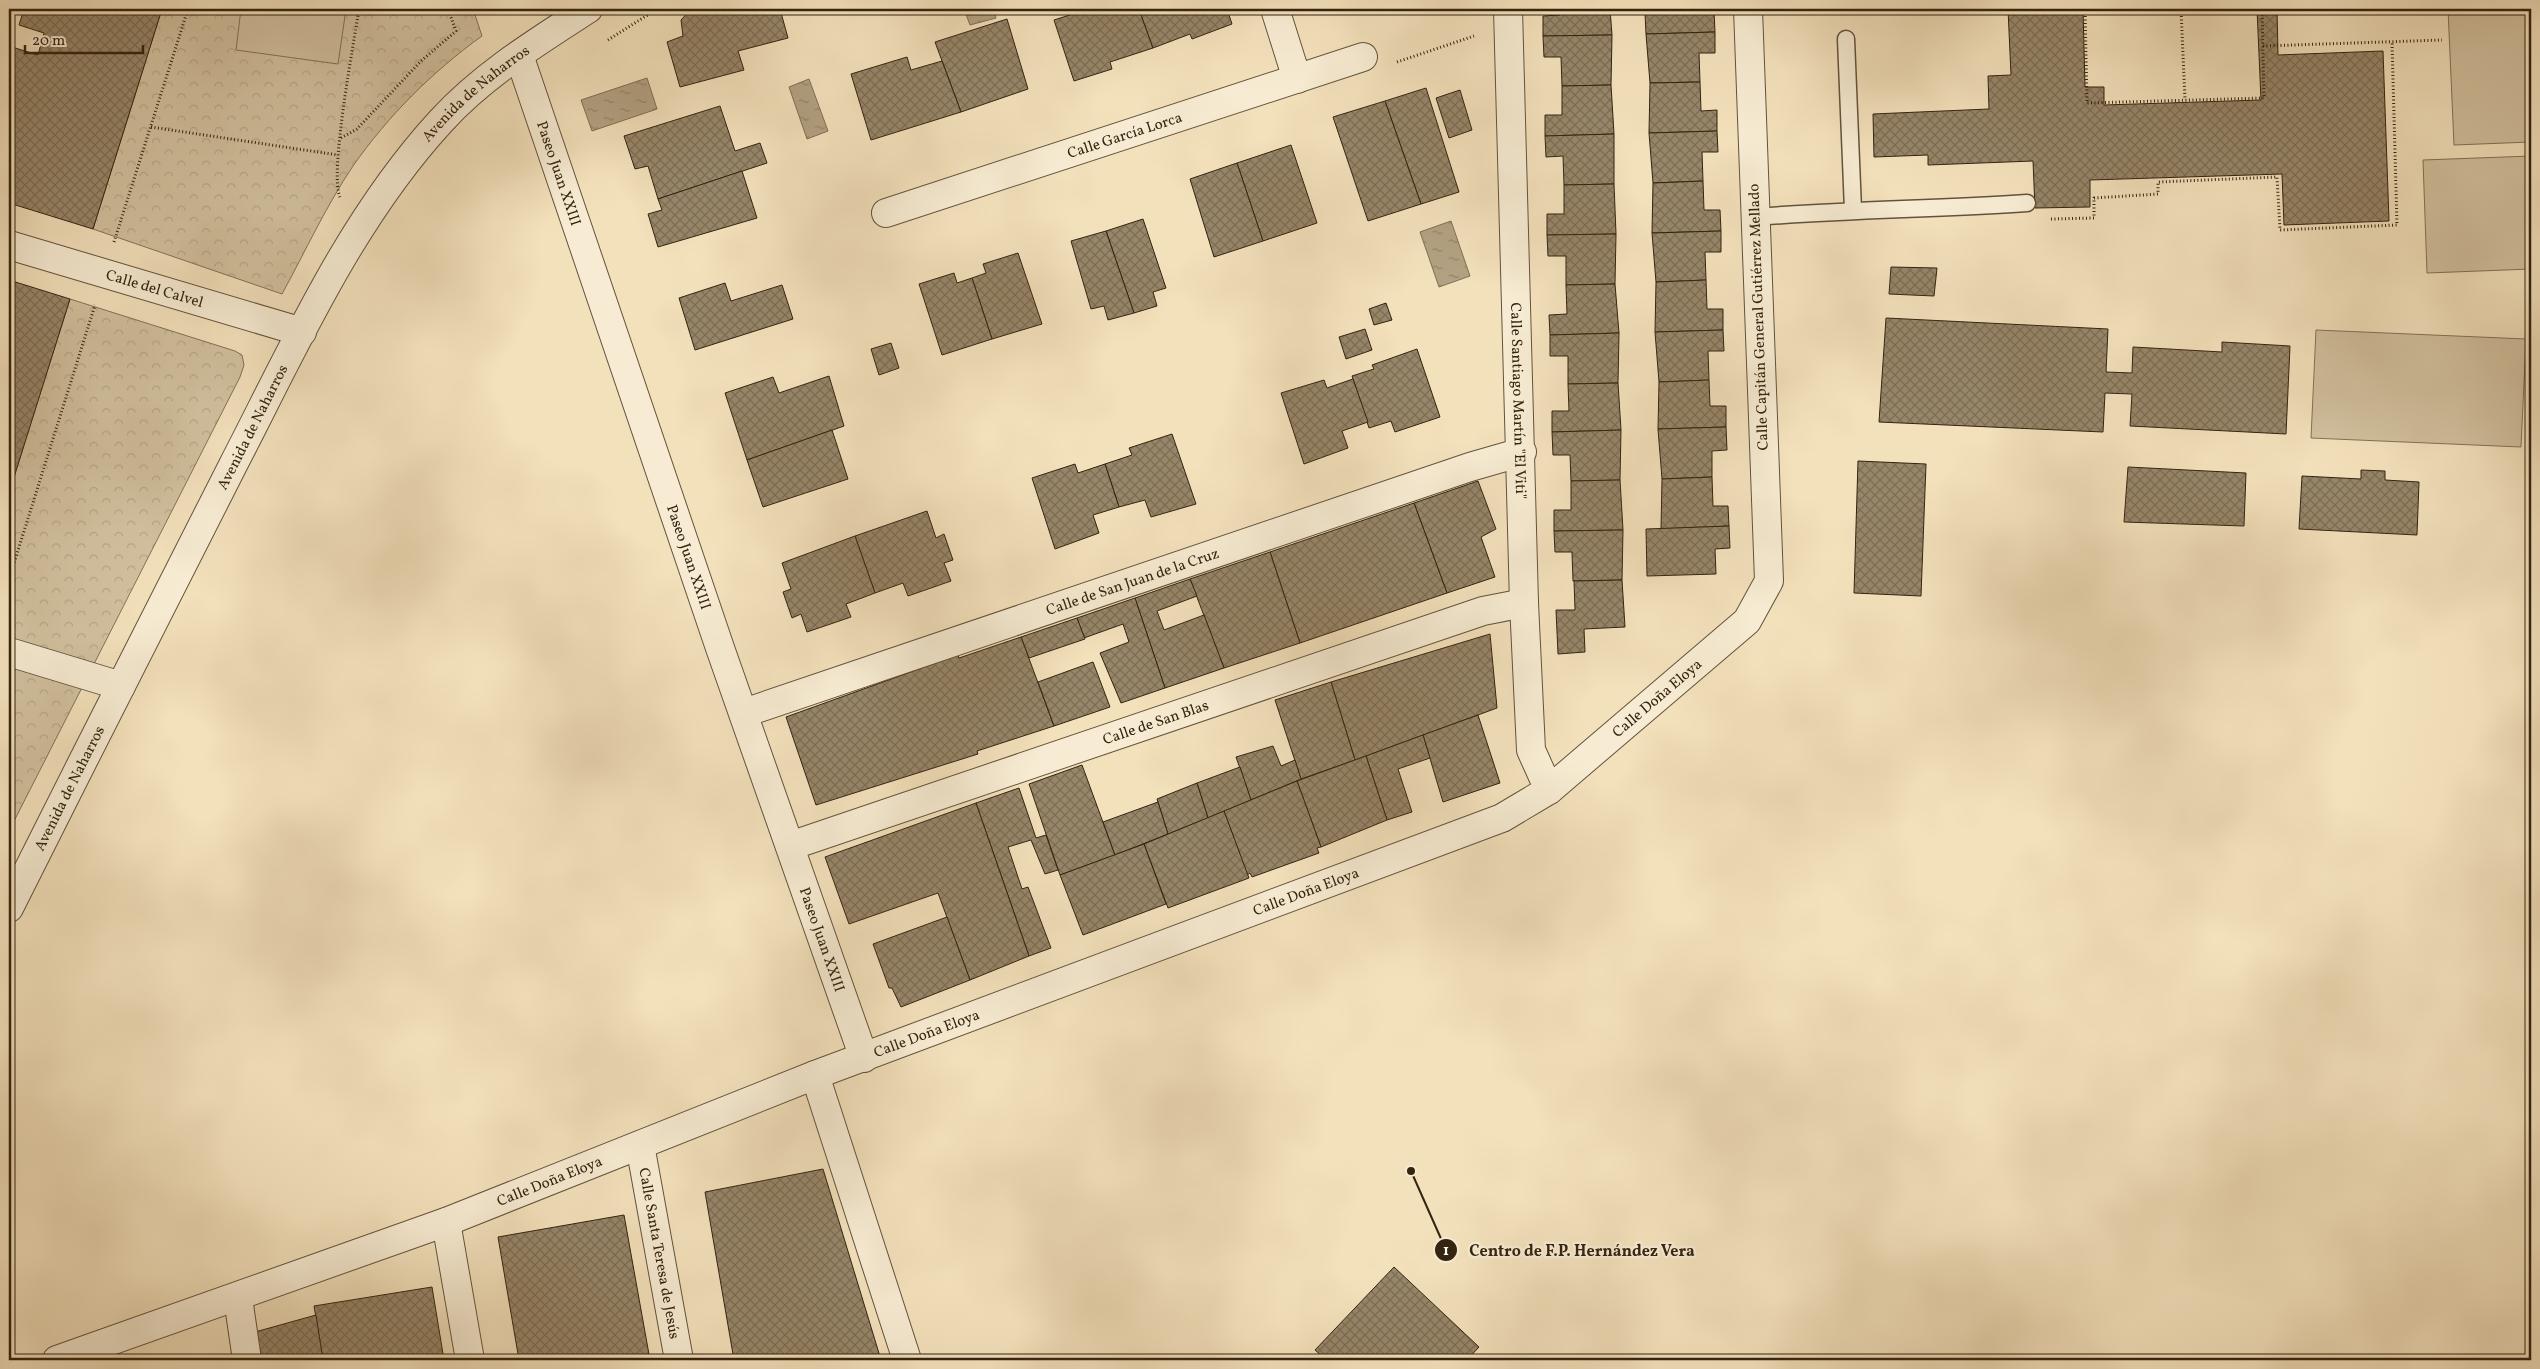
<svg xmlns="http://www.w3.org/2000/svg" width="2540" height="1369" viewBox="0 0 2540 1369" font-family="Vollkorn,serif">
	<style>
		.park { fill: url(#park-crowns); stroke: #827258 }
		.pitch { fill: #d2c19f; stroke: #827258 }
		.water { fill: url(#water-ripples); stroke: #7f6f54 }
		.building { fill: url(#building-cross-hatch); stroke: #332410 }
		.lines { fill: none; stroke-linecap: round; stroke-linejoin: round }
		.lane-casing { stroke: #63533b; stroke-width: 19 }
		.street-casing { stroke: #63533b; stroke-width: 30 }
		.path { stroke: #332410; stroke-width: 3; stroke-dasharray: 1 2.5; stroke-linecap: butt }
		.lane { stroke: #f7ecd3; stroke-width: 16 }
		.street { stroke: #f7ecd3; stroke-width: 28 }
		.labels { text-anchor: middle; stroke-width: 4.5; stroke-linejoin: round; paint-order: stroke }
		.street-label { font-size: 15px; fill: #332410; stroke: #f7ecd3 }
		.leader { fill: none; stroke: #332410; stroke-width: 2 }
		.callout-dot { fill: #332410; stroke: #f7ecd3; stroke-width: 2 }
		.mark-label { font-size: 15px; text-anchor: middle; font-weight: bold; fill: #fff }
		.callout-label { font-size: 16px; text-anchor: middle; font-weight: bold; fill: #332410; stroke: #f7ecd3; stroke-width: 4.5; stroke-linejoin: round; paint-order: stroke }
	</style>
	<defs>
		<pattern id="park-crowns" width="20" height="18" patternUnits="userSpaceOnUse" patternTransform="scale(1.25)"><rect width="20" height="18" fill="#d2c19f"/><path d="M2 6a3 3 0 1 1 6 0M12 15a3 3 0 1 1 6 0" fill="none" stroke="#b5a688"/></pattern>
		<pattern id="water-ripples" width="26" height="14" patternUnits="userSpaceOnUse" patternTransform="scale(1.25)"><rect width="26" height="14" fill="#b2a182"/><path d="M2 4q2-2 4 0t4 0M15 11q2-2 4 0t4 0" fill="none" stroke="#918369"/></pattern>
		<pattern id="building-cross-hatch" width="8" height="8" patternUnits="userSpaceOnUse" patternTransform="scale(1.25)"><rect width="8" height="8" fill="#978669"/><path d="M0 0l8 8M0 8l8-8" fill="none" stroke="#7c6d55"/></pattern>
	</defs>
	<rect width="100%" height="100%" fill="#f3e1bc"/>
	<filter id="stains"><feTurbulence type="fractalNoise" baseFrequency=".004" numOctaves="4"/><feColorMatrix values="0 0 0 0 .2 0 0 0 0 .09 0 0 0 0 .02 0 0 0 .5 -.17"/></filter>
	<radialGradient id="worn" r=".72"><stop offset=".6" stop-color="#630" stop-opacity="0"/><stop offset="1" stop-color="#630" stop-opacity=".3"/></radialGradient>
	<g class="park">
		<path d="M162,9H473L482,36C432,72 388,116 353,166C326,206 305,252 282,294L93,229Z"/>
		<polygon points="70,299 235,351 242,355 244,365 240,377 9,831 9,493"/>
	</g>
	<g class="pitch">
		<polygon points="241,9 346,9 338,64 236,50"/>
		<polygon points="2448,9 2531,9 2531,142 2454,145"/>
		<polygon points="2531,156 2531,269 2427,273 2423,160"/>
		<polygon points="2316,330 2526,339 2521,447 2311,438"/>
	</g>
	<g class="water">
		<polygon points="964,9 1009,9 995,13 996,18 970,25"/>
		<polygon points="647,78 657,109 592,131 581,100"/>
		<polygon points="809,79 828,131 807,139 789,87"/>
		<polygon points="1451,221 1470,276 1439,287 1420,232"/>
	</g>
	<g class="building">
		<polygon points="24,9 162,9 93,229 9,203 9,57 12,47 38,55 44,33 19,25"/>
		<polygon points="691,9 780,9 788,38 738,51 744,70 680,87 667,42 683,36 681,20"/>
		<polygon points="1088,9 1139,9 1153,48 1110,62 1112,69 1074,81 1054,20"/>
		<polygon points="1139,9 1227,9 1232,24 1192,39 1190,34 1153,48"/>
		<polygon points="1560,9 1610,9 1612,35 1543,36 1543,16 1560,15"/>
		<polygon points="1648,9 1714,11 1715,32 1646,34 1645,13 1648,13"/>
		<polygon points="2008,9 2083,9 2085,87 2104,87 2104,105 2261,100 2257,9 2277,9 2278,55 2383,51 2389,221 2284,225 2282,174 2090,180 2090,207 2035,208 2033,161 1928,165 1928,155 1874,157 1873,114 1989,109 1988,76 2011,75"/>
		<polygon points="1007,19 1028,89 961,112 935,42"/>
		<polygon points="1715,32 1715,53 1699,53 1700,82 1650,83 1646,34"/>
		<polygon points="1612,35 1611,85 1562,86 1561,57 1544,57 1543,36"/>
		<polygon points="907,57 911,70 942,61 961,112 871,140 851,74"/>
		<polygon points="1700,82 1701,111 1717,110 1717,131 1649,133 1650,83"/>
		<polygon points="1611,85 1614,134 1545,136 1545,115 1562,115 1562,86"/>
		<polygon points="1426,88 1459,192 1421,204 1385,101"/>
		<polygon points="1460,90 1472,130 1449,138 1436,98"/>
		<polygon points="1385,101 1421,204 1368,221 1333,117"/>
		<polygon points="720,106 735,151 760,143 767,163 658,199 648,166 635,169 624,136"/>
		<polygon points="1717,131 1718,152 1702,152 1703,181 1653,183 1649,133"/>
		<polygon points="1614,134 1614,184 1564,185 1563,156 1546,157 1545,136"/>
		<polygon points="1291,145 1317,223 1263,241 1237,163"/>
		<polygon points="1237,163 1263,241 1214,257 1190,179"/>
		<polygon points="742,171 757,218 658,247 648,214 662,210 658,199"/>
		<polygon points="1703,181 1704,210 1720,210 1721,231 1652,233 1653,183"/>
		<polygon points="1614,184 1616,234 1547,235 1547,214 1564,214 1564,185"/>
		<polygon points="1143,219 1166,288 1153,292 1157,306 1134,313 1106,231"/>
		<polygon points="1106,231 1134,313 1108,320 1104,306 1091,309 1071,241"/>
		<polygon points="1721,231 1721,252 1705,252 1706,280 1656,282 1652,233"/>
		<polygon points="1616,234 1615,284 1566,285 1566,256 1548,256 1547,235"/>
		<polygon points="1018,253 1042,324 992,339 972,278 986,273 983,264"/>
		<polygon points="1891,267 1937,268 1934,296 1889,294"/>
		<polygon points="954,273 957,283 972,278 992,339 942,355 919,284"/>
		<polygon points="9,280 70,299 9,493"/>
		<polygon points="1706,280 1707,309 1723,309 1723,330 1655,332 1656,282"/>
		<polygon points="725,283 731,301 782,285 793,319 695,350 679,298"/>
		<polygon points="1615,284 1619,333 1550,335 1549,315 1567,314 1566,285"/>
		<polygon points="1386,303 1392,320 1374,325 1369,309"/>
		<polygon points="1886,318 2108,329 2106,372 2132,373 2133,347 2222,352 2222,342 2290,346 2286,434 2130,426 2132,394 2105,393 2103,432 1879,422"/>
		<polygon points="1365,329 1372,350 1346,359 1339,337"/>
		<polygon points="1723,330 1724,351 1708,351 1709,380 1659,382 1655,332"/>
		<polygon points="1619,333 1618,383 1568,384 1568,356 1550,356 1550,335"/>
		<polygon points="891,343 899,368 879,375 871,349"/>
		<polygon points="1417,349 1440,417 1395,432 1391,421 1369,428 1352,376 1374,369 1372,365"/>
		<polygon points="829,376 844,426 747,460 725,393 773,377 779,393"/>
		<polygon points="1353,379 1368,422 1342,431 1348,448 1304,464 1281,393 1324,380 1327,388"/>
		<polygon points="1709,380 1710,406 1726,406 1726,427 1658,429 1659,382"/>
		<polygon points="1618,383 1621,430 1552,432 1552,411 1569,411 1568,384"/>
		<polygon points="1726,427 1727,450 1712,451 1712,477 1662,479 1658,429"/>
		<polygon points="832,430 848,479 763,507 747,460"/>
		<polygon points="1621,430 1620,480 1571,481 1570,455 1553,455 1552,432"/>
		<polygon points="1172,434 1196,504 1151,517 1145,500 1119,507 1105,464 1132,455 1129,448"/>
		<polygon points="1858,461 1926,464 1921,596 1854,593"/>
		<polygon points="1075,464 1078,473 1105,464 1119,507 1093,515 1099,533 1055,549 1032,478"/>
		<polygon points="2128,467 2246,473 2244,526 2124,522"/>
		<polygon points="2361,470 2385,471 2385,480 2419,482 2417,535 2299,529 2302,476 2361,479"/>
		<polygon points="1712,477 1713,506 1728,506 1729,526 1661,529 1662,479"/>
		<polygon points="1620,480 1623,530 1554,531 1554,510 1571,510 1571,481"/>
		<polygon points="1478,481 1496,529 1481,537 1495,577 1447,593 1414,503"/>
		<polygon points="1414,503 1447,593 1300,643 1270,552"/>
		<polygon points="927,511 936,538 944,534 953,560 944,563 951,581 908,596 903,583 875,593 855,536"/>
		<polygon points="1729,526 1730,548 1715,549 1716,574 1647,576 1646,529"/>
		<polygon points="1623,530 1622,580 1573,581 1572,552 1555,552 1554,531"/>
		<polygon points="855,536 875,593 846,604 851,617 807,632 801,614 792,618 783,592 791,589 782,563"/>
		<polygon points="1270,552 1300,643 1224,668 1190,579"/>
		<polygon points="1190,579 1197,596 1157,611 1164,630 1204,615 1224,668 1165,688 1135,598"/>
		<polygon points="1622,580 1625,627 1584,629 1585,652 1558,654 1556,610 1575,610 1574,581"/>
		<polygon points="1135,598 1165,688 1121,703 1100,653 1129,642 1123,624 1084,638 1077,618"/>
		<polygon points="1077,618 1085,639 1029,658 1021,637"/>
		<polygon points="1490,634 1497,708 1355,760 1331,682"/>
		<polygon points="1021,637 1054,726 977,751 978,754 816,805 786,717 958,655 959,658"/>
		<polygon points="1093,662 1110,707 1054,726 1038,682"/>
		<polygon points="1331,682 1355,760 1301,779 1275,700"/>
		<polygon points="1478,715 1500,783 1443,802 1423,735"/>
		<polygon points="1423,735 1430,758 1398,769 1412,812 1387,820 1366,756"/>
		<polygon points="1273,746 1281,766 1295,760 1301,779 1251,800 1236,757"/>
		<polygon points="1366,756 1387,820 1321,847 1297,781"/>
		<polygon points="1082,765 1115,855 1060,875 1029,784"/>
		<polygon points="1240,767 1251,800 1208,818 1197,783"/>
		<polygon points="1297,781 1321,847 1317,848 1319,853 1252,877 1250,873 1247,875 1224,811"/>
		<polygon points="1197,783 1208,818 1168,834 1157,799"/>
		<polygon points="1019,788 1036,838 1046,835 1058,870 1045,874 1031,840 1008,847 1022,889 1028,887 1051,948 1029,956 976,803"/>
		<polygon points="1158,802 1168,834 1115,855 1103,822"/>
		<polygon points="976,803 1029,956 970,980 938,893 849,924 825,857"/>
		<polygon points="1224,811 1249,878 1168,908 1144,844"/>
		<polygon points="1144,844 1166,904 1083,935 1060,875"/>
		<polygon points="947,917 970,980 901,1007 892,988 889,988 873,944"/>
		<polygon points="823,1169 881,1360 734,1360 705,1192"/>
		<polygon points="624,1215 650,1360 519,1360 498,1237"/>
		<polygon points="1394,1267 1479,1347 1467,1360 1326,1360 1315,1350"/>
		<polygon points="432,1287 444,1360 323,1360 314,1306"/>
		<polygon points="316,1315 323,1360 260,1360 255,1332"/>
	</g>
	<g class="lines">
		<g class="lane-casing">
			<g id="lane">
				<polyline points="1846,39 1853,210"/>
				<path d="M1755,217C1846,210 1936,209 2027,203"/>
			</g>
		</g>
		<g class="street-casing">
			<g id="street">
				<polyline points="1275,9 1297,79"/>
				<path id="s1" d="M1508,9L1524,603L1531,750L1549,790"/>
				<path id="s2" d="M519,55L720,648L864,1058"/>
				<path id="s3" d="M886,213L1363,57"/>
				<path id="s4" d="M9,245L302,332"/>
				<polyline points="9,652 121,686"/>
				<path id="s5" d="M744,713L1470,467L1522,452"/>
				<path id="s6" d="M790,846L1483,611L1524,603"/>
				<path id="s7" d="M9,908C83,760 158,613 233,465C294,347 350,220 441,121C483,75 537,42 588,9"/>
				<polyline points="815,1075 907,1360"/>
				<path id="s8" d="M640,1145L679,1360"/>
				<polyline points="446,1222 470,1360"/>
				<polyline points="238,1298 247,1360"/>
				<path id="s9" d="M57,1360L446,1222L815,1075L1502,818L1549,790L1747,621L1769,581L1748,9"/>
			</g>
		</g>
		<g class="path">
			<polyline points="2085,9 2087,103 2264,98 2262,9"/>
			<polyline points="2181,9 2185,100"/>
			<polyline points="2085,12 2192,9"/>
			<polyline points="608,40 657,9"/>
			<polyline points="2263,46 2442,40"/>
			<polyline points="1397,62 1474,36"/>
			<polyline points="151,127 338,155"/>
			<polyline points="341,138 357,129 421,61 456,31 448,9"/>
			<path d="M340,197C329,174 354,42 359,9"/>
			<polyline points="2051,219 2094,218 2094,198 2158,194 2158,182 2277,177 2280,230 2397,225 2392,42"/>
			<polyline points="114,242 188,9"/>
			<polyline points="9,579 95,305"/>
		</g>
		<use href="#lane" class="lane"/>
		<use href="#street" class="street"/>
	</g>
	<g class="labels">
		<g class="street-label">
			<text dy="5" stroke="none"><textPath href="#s7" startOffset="944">Avenida de Naharros</textPath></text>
			<text dy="5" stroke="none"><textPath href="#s3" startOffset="251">Calle García Lorca</textPath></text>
			<text dy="5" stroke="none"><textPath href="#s2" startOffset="125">Paseo Juan XXIII</textPath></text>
			<text dy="5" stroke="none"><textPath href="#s4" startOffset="152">Calle del Calvel</textPath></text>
			<text transform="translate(1758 317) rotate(-92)" y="5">Calle Capitán General Gutiérrez Mellado</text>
			<text dy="5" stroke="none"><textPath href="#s1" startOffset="392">Calle Santiago Martín "El Viti"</textPath></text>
			<text dy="5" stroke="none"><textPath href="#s7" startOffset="539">Avenida de Naharros</textPath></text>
			<text dy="5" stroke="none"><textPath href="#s2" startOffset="530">Paseo Juan XXIII</textPath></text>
			<text dy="5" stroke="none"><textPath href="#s5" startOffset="410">Calle de San Juan de la Cruz</textPath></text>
			<text dy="5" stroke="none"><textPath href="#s9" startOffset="1740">Calle Doña Eloya</textPath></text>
			<text dy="5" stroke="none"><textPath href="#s6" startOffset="386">Calle de San Blas</textPath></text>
			<text dy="5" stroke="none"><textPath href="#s7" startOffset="134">Avenida de Naharros</textPath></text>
			<text dy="5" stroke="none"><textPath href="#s9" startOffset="1334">Calle Doña Eloya</textPath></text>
			<text dy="5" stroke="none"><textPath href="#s2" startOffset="935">Paseo Juan XXIII</textPath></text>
			<text dy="5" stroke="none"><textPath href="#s9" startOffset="929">Calle Doña Eloya</textPath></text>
			<text dy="5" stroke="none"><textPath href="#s9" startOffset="524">Calle Doña Eloya</textPath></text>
			<text dy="5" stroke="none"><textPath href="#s8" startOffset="110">Calle Santa Teresa de Jesús</textPath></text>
		</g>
	</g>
	<path class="leader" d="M1411 1171L1446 1250"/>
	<g class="callout-dot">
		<circle cx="1411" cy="1171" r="5"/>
		<circle cx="1446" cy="1250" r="12"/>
	</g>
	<g class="mark-label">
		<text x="1446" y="1255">1</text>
	</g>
	<g class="callout-label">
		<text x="1582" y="1256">Centro de F.P. Hernández Vera</text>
	</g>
	<rect width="2540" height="1369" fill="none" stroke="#f3e1bc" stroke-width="30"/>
	<rect x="10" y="10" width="2520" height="1349" fill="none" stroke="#332410" stroke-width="2.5"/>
	<rect x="15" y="15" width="2510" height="1339" fill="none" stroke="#332410"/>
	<path d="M25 45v8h118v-8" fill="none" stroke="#332410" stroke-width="2.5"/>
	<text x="32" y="45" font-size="15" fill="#332410" stroke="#f7ecd3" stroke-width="4" paint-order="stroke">20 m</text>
	<rect width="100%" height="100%" filter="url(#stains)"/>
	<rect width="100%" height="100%" fill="url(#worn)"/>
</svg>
